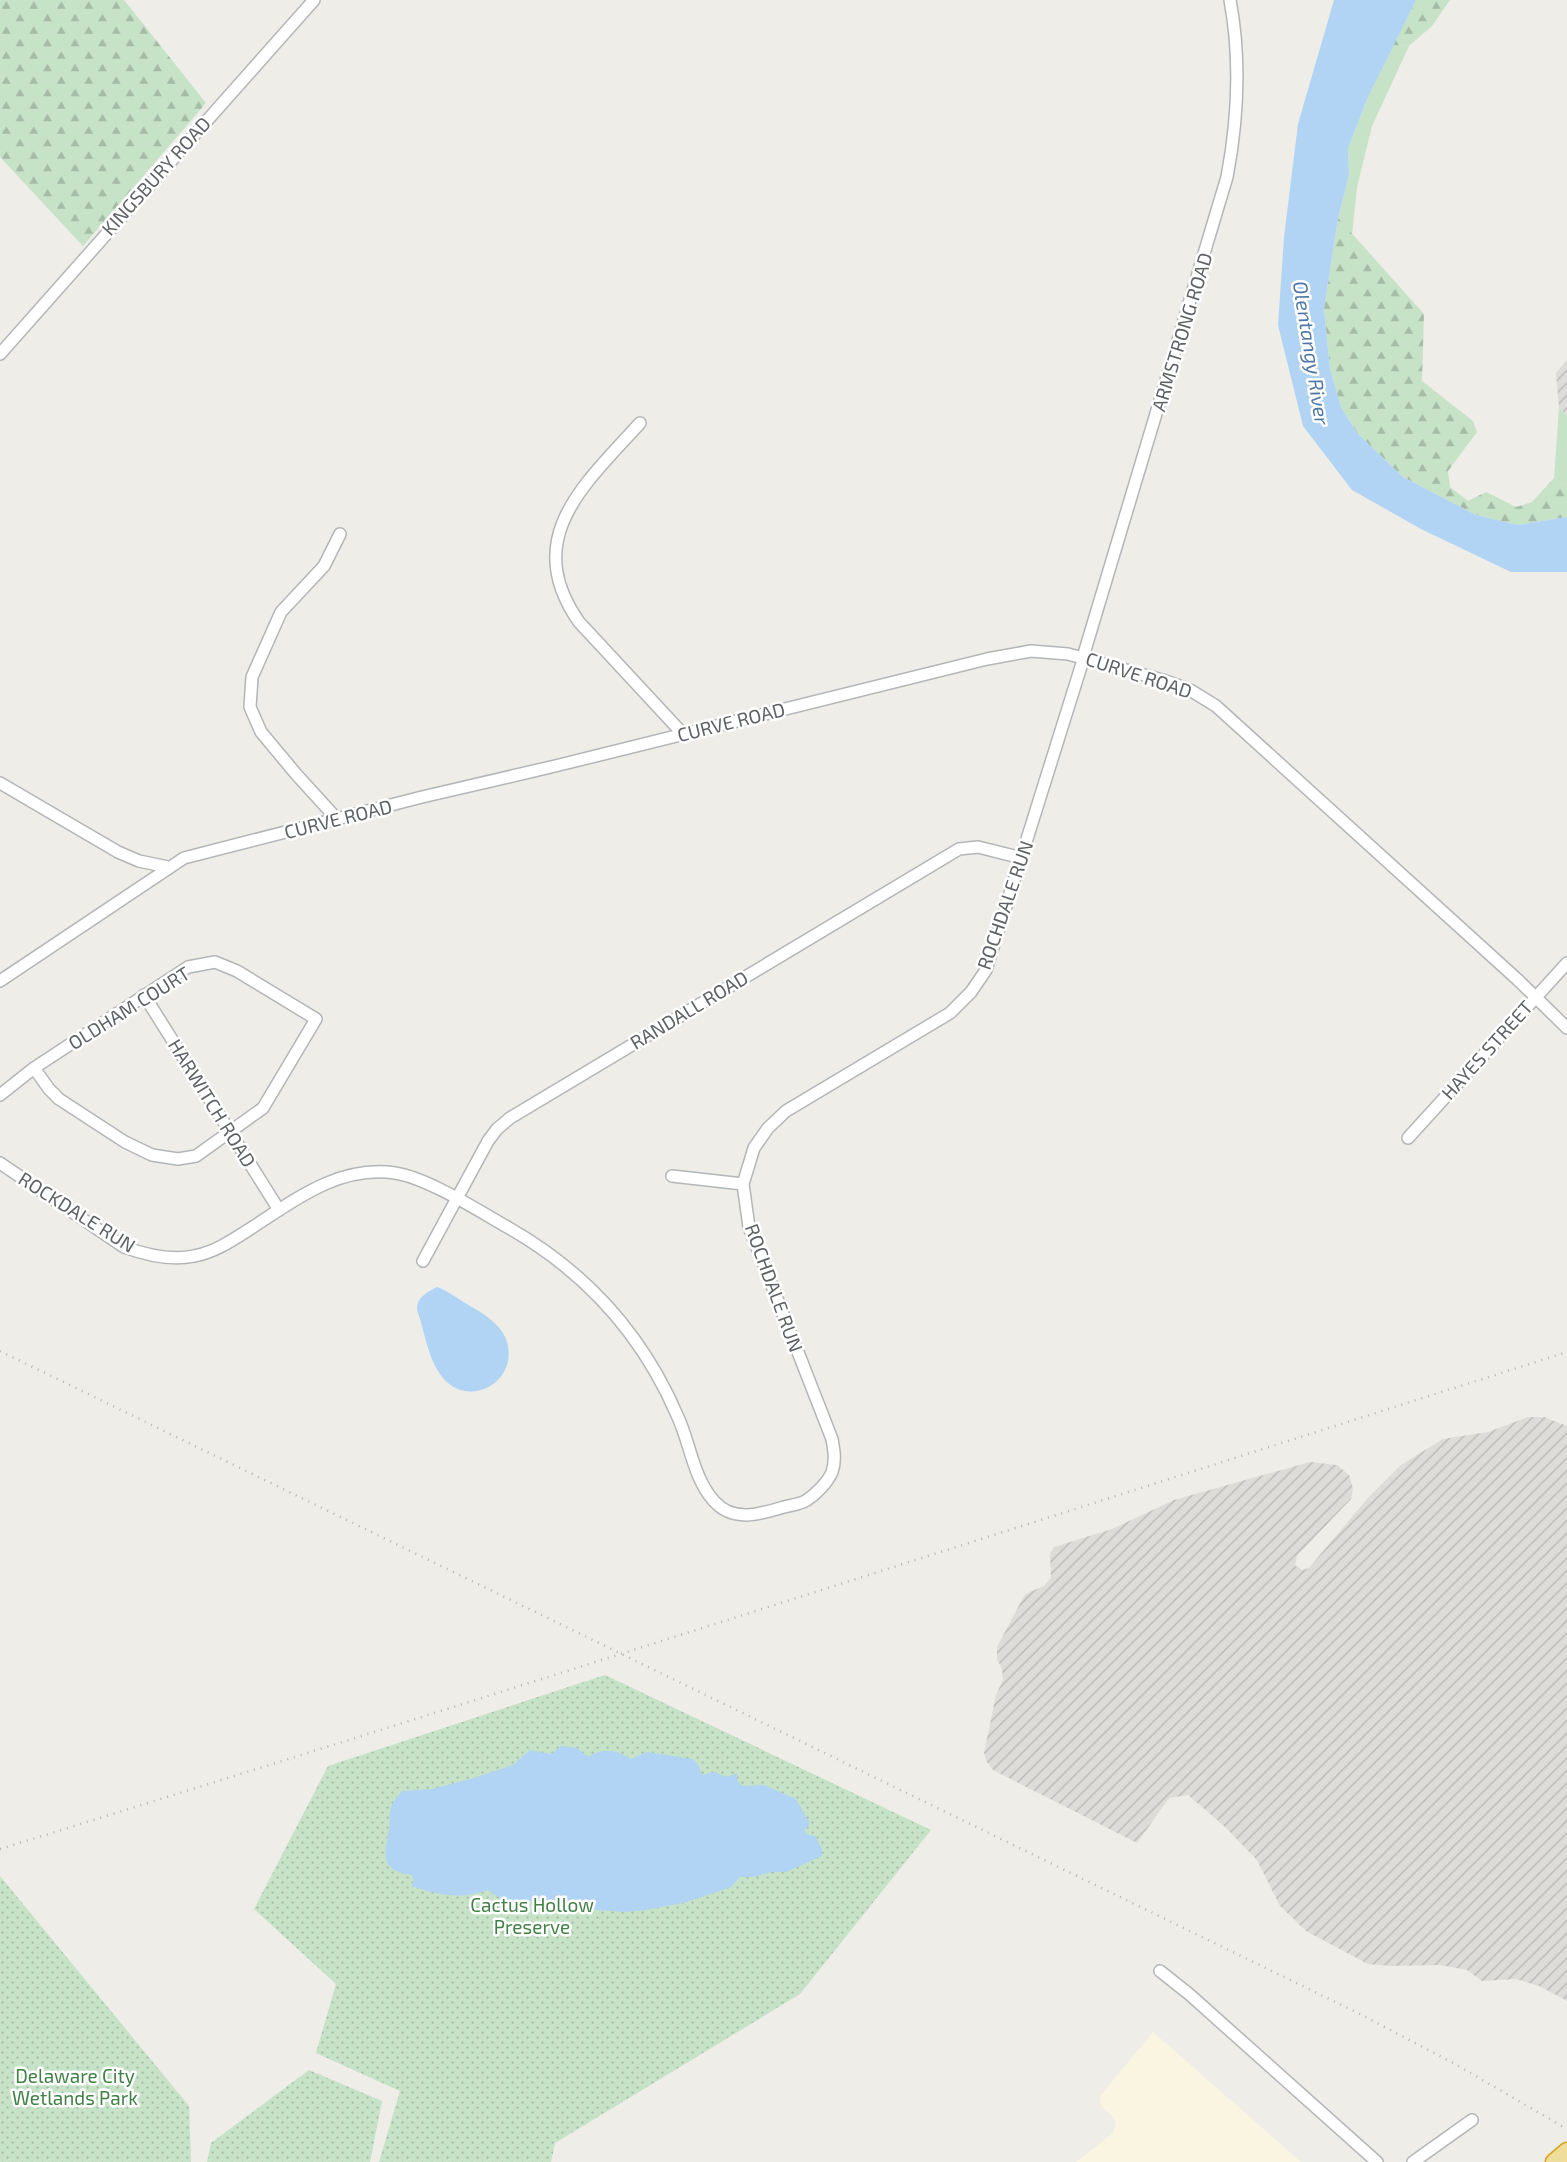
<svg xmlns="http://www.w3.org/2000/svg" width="1567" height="2162" viewBox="0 0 1567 2162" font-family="'Exo 2',sans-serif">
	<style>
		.commercial { fill: #faf5e0 }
		.industrial { fill: url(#industrial-furrows) }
		.grass { fill: #c6e2c7 }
		.forest { fill: url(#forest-firs) }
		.park { fill: url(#park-dots) }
		.water { fill: #b1d4f4 }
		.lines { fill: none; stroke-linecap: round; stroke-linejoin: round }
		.minor-casing { stroke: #b3b6b9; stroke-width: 14 }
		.highway-casing { stroke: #d6a31e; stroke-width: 19 }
		.minor { stroke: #fff; stroke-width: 11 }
		.highway { stroke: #efdd9c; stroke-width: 16 }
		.rail { stroke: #b4b5b5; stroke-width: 2.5; stroke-dasharray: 1 6; stroke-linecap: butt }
		.labels { text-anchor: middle; stroke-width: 5; stroke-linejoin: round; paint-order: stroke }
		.street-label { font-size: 19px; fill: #5e6165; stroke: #fff }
		.park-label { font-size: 19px; fill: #418046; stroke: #fff }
		.water-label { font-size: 20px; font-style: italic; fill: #4f76a4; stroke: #fff }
	</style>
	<defs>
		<pattern id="industrial-furrows" width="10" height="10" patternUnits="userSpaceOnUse" patternTransform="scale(1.25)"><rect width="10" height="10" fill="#dddcd8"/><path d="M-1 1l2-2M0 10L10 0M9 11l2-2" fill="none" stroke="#b6b6b3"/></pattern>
		<pattern id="forest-firs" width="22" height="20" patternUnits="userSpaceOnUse" patternTransform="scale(1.25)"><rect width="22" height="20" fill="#c6e2c7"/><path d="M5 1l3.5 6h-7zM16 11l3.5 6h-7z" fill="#a4bba5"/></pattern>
		<pattern id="park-dots" width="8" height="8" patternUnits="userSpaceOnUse" patternTransform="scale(1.25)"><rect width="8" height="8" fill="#c6e2c7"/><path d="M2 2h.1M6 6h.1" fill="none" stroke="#a4bba5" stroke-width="1.8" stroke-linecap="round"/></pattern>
	</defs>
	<rect width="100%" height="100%" fill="#eeede7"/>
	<polygon class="commercial" points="1153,2032 1301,2162 1076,2162 1113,2133 1116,2123 1113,2117 1101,2106 1100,2096"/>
	<g class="industrial">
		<polygon points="1567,360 1567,416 1559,408 1556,373"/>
		<polygon points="1528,1417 1544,1417 1567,1426 1567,2001 1539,1986 1516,1979 1482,1981 1467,1970 1440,1965 1390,1966 1368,1964 1306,1931 1280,1906 1257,1860 1224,1826 1188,1795 1169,1798 1137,1843 993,1770 987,1762 984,1753 996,1695 1003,1680 1002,1669 997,1659 997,1647 1025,1594 1044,1586 1051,1578 1050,1554 1054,1547 1112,1529 1174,1500 1310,1462 1337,1465 1349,1475 1353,1488 1351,1499 1297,1556 1295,1565 1302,1570 1309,1568 1367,1499 1401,1465 1443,1439 1488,1432"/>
	</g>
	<g class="grass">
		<polygon points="1393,45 1409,46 1372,126 1357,187 1352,235 1338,218 1349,175 1348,148 1368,97"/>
		<polygon points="1559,408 1567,416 1567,485 1554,478"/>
	</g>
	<g class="forest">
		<polygon points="0,0 124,0 206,103 83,246 0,157"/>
		<polygon points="1416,0 1450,0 1432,26 1409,46 1393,45"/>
		<polygon points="1338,218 1424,314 1422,381 1473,421 1477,432 1448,471 1450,487 1468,501 1486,492 1516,507 1532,502 1554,478 1567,485 1567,517 1518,525 1476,515 1403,477 1357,433 1341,407 1330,369 1324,309"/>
	</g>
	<g class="park">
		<polygon points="605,1675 931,1830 800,1994 555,2143 551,2162 379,2162 400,2091 316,2053 336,1984 254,1909 328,1766"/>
		<polygon points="0,1876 189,2106 191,2162 0,2162"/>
		<polygon points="309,2070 382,2101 370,2162 207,2162 211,2143"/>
	</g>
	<g class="water">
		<polygon points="1334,0 1416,0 1368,97 1348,148 1349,175 1338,218 1324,309 1330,369 1341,407 1357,433 1403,477 1476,515 1518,525 1567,517 1567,572 1511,572 1421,529 1352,490 1303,426 1278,325 1284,237 1298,124"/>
		<path d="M437,1287C449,1291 458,1299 470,1306C485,1314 505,1327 508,1346C515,1384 468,1408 443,1378C428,1360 425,1332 417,1310C417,1297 426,1293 437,1287Z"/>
		<path d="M561,1746L577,1748L588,1757C603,1747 617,1750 631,1759L647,1752L692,1759L698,1764L702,1775L715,1772L726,1777L737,1773V1780L742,1786L764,1785L796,1799L810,1824L804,1831L809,1835L815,1836L822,1849V1856L786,1872H771L754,1877H740L731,1887L687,1902L646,1910L624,1912L583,1909L569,1904L538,1906L531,1901C516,1906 499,1899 488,1890C458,1900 440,1895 411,1886L414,1880L412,1875C380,1871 384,1856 389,1830C390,1823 389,1814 391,1807C393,1802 398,1796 402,1791L432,1789L474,1778L513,1765L530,1750L551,1754Z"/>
	</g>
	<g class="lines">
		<g class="minor-casing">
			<g id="minor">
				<polyline points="0,354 314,0"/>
				<path d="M640,423C585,484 520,538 579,622L683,734"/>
				<path d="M1083,657L1227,177C1238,119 1241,59 1230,0"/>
				<polyline points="0,783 118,852 139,861 168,867"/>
				<polyline points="337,819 296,774 261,732 250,707 252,677 281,612 324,566 340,534"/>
				<polyline points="0,981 184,858 422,797 551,767 987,659 1031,651 1068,654 1166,681 1190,690 1216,706 1518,980 1567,1028"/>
				<polyline points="144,995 279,1210"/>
				<polyline points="0,1095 34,1068 188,967 215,962 237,971 316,1019 263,1108 196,1156 178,1159 152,1155 125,1142 59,1099 49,1089 34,1068"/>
				<polyline points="1408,1138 1567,963"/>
				<path d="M0,1163L124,1247C146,1255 170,1261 194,1256C216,1252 234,1239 253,1227C296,1199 340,1165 395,1173C428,1178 479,1211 509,1228C586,1272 642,1334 677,1415C690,1442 693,1478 714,1501C733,1523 761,1514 784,1507C792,1505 801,1504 807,1500C816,1494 828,1482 832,1472C836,1461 834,1450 832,1439L749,1227L743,1184L754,1148L768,1128L786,1111L950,1013L971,992L986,970L1084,657"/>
				<polyline points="672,1176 743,1184"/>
				<polyline points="423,1261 488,1141 497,1129 510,1118 959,849 978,847 1022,858"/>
				<polyline points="1160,1971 1189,1994 1377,2162"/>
				<polyline points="1413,2162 1472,2120"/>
			</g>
		</g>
		<g class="highway-casing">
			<polyline id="highway" points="1554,2162 1567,2151"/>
		</g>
		<use href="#minor" class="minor"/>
		<use href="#highway" class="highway"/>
		<g class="rail">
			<polyline points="0,1351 1356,2012 1455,2064 1567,2129"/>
			<path d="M0,1849C523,1687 1045,1518 1567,1352"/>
		</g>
	</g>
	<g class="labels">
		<g class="street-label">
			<text transform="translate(156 176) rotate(-48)" y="7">KINGSBURY ROAD</text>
			<text transform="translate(1182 332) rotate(-73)" y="7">ARMSTRONG ROAD</text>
			<text transform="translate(1139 675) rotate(18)" y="7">CURVE ROAD</text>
			<text transform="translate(731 722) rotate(-14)" y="7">CURVE ROAD</text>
			<text transform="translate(338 819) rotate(-14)" y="7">CURVE ROAD</text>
			<text transform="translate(1005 905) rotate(-71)" y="7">ROCHDALE RUN</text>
			<text transform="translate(129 1008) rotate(-32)" y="7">OLDHAM COURT</text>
			<text transform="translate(689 1010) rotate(-31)" y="7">RANDALL ROAD</text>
			<text transform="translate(1487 1050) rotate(-48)" y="7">HAYES STREET</text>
			<text transform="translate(212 1103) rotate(58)" y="7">HARWITCH ROAD</text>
			<text transform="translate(77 1212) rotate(32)" y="7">ROCKDALE RUN</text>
			<text transform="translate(774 1288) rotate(70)" y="7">ROCHDALE RUN</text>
		</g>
		<g class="park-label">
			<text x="532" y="1912">Cactus Hollow<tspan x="532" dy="22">Preserve</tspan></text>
			<text x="75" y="2083">Delaware City<tspan x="75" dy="22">Wetlands Park</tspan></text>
		</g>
		<g class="water-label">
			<text transform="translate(1311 353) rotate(81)" y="7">Olentangy River</text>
		</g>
	</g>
</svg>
